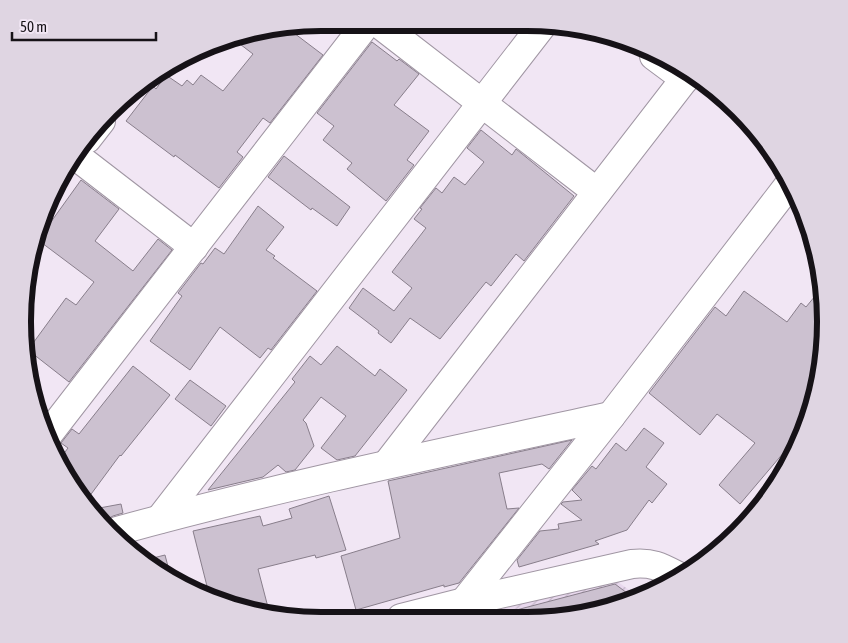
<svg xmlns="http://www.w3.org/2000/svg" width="848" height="643" viewBox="0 0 848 643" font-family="'Asap Condensed',sans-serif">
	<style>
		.industrial { fill: url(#industrial-furrows) }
		.building { fill: #ccc1d0; stroke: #887e8b }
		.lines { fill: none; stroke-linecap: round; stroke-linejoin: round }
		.minor-casing { stroke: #a096a3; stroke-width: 30 }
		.minor { stroke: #fff; stroke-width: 28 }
		.rim { fill: none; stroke: #161217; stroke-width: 6 }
	</style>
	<defs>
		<pattern id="industrial-furrows" width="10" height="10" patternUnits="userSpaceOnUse" patternTransform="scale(1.25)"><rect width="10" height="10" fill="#e8d8ed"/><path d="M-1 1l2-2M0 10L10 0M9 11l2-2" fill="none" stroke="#c6b8ca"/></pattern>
	</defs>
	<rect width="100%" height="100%" fill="#f1e6f4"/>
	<polygon class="industrial" points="614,579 640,598 565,618 469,618"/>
	<g class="building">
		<polygon points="286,27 323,55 270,123 263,118 237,152 243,157 219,188 175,155 174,157 126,121 153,86 156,89 166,75 182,86 187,80 193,85 201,75 223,91 253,54 232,38 244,33"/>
		<polygon points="372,42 397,61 399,59 419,74 394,105 429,131 407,160 414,165 386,201 347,169 352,163 323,140 334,126 317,113"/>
		<polygon points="481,130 512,155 516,149 574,196 524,261 516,254 491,286 486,282 440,339 410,318 391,343 378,333 379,331 349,308 363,288 394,311 412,288 392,272 426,228 414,219 422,209 420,208 436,188 442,193 454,177 465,185 484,162 467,148"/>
		<polygon points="284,156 350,207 337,226 312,208 311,210 268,177"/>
		<polygon points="81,180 119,209 95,241 133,271 158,239 172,250 69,382 28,350 66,298 76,305 94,282 38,240"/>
		<polygon points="258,206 284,227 266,250 275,256 273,258 317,291 271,350 268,348 260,358 220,327 190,370 150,341 182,296 178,293 201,263 203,264 215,248 224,254"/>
		<polygon points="820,290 820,380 796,438 740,504 719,485 755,443 717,414 700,435 649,393 715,307 726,316 744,291 787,322 801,303 806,307"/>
		<polygon points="337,346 375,376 380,369 407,390 355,456 337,460 321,448 346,416 321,397 303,420 306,423 314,446 295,470 286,472 278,465 263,477 208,490 295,382 292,379 310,356 321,365"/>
		<polygon points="133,366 170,395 121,456 120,455 86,501 73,488 59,460 68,448 61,443 72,429 79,434"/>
		<polygon points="190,380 226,406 211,426 175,399"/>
		<polygon points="644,428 664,443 646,467 667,484 652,503 649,500 627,530 595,541 599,544 519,567 517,560 540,531 559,529 558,524 582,520 561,504 563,502 582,500 572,490 592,466 596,469 616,443 626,451"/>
		<polygon points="572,440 549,469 542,464 499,473 507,509 519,508 459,583 444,587 444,585 356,610 341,556 400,538 388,481"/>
		<polygon points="329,496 346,550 316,558 315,555 258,569 270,615 210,598 193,531 260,516 263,526 292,518 289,509"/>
		<polygon points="121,504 123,513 113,516 106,520 94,509"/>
		<polygon points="165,555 171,578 156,570 145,560"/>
		<polygon points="615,584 635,599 565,618 505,618 505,613"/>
	</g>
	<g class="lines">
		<g class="minor-casing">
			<g id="minor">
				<polyline points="378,23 597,192"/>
				<polyline points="654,56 685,79"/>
				<polyline points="87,139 101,121"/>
				<polyline points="76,156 194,247"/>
				<polyline points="47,436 367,23"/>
				<polyline points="387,464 690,72"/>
				<polyline points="160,519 544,23"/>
				<path d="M117,531C280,486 445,452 611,416"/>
				<polyline points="464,602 611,416 788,186"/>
				<path d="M401,618L464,602L632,564C653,562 661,567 680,577"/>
			</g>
		</g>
		<use href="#minor" class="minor"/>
	</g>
	<path d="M0 0H848V643H0ZM321 31H527A290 290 0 0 1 817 321V322A290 290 0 0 1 527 612H321A290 290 0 0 1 31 322V321A290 290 0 0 1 321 31Z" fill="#dfd5e2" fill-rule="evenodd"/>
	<path class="rim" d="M321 31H527A290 290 0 0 1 817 321V322A290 290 0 0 1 527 612H321A290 290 0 0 1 31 322V321A290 290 0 0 1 321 31Z"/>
	<path d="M12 32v8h144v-8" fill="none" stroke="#161217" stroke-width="2.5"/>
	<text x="20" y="32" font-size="15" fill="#161217" stroke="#f1e6f4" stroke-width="4" paint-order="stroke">50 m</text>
</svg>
